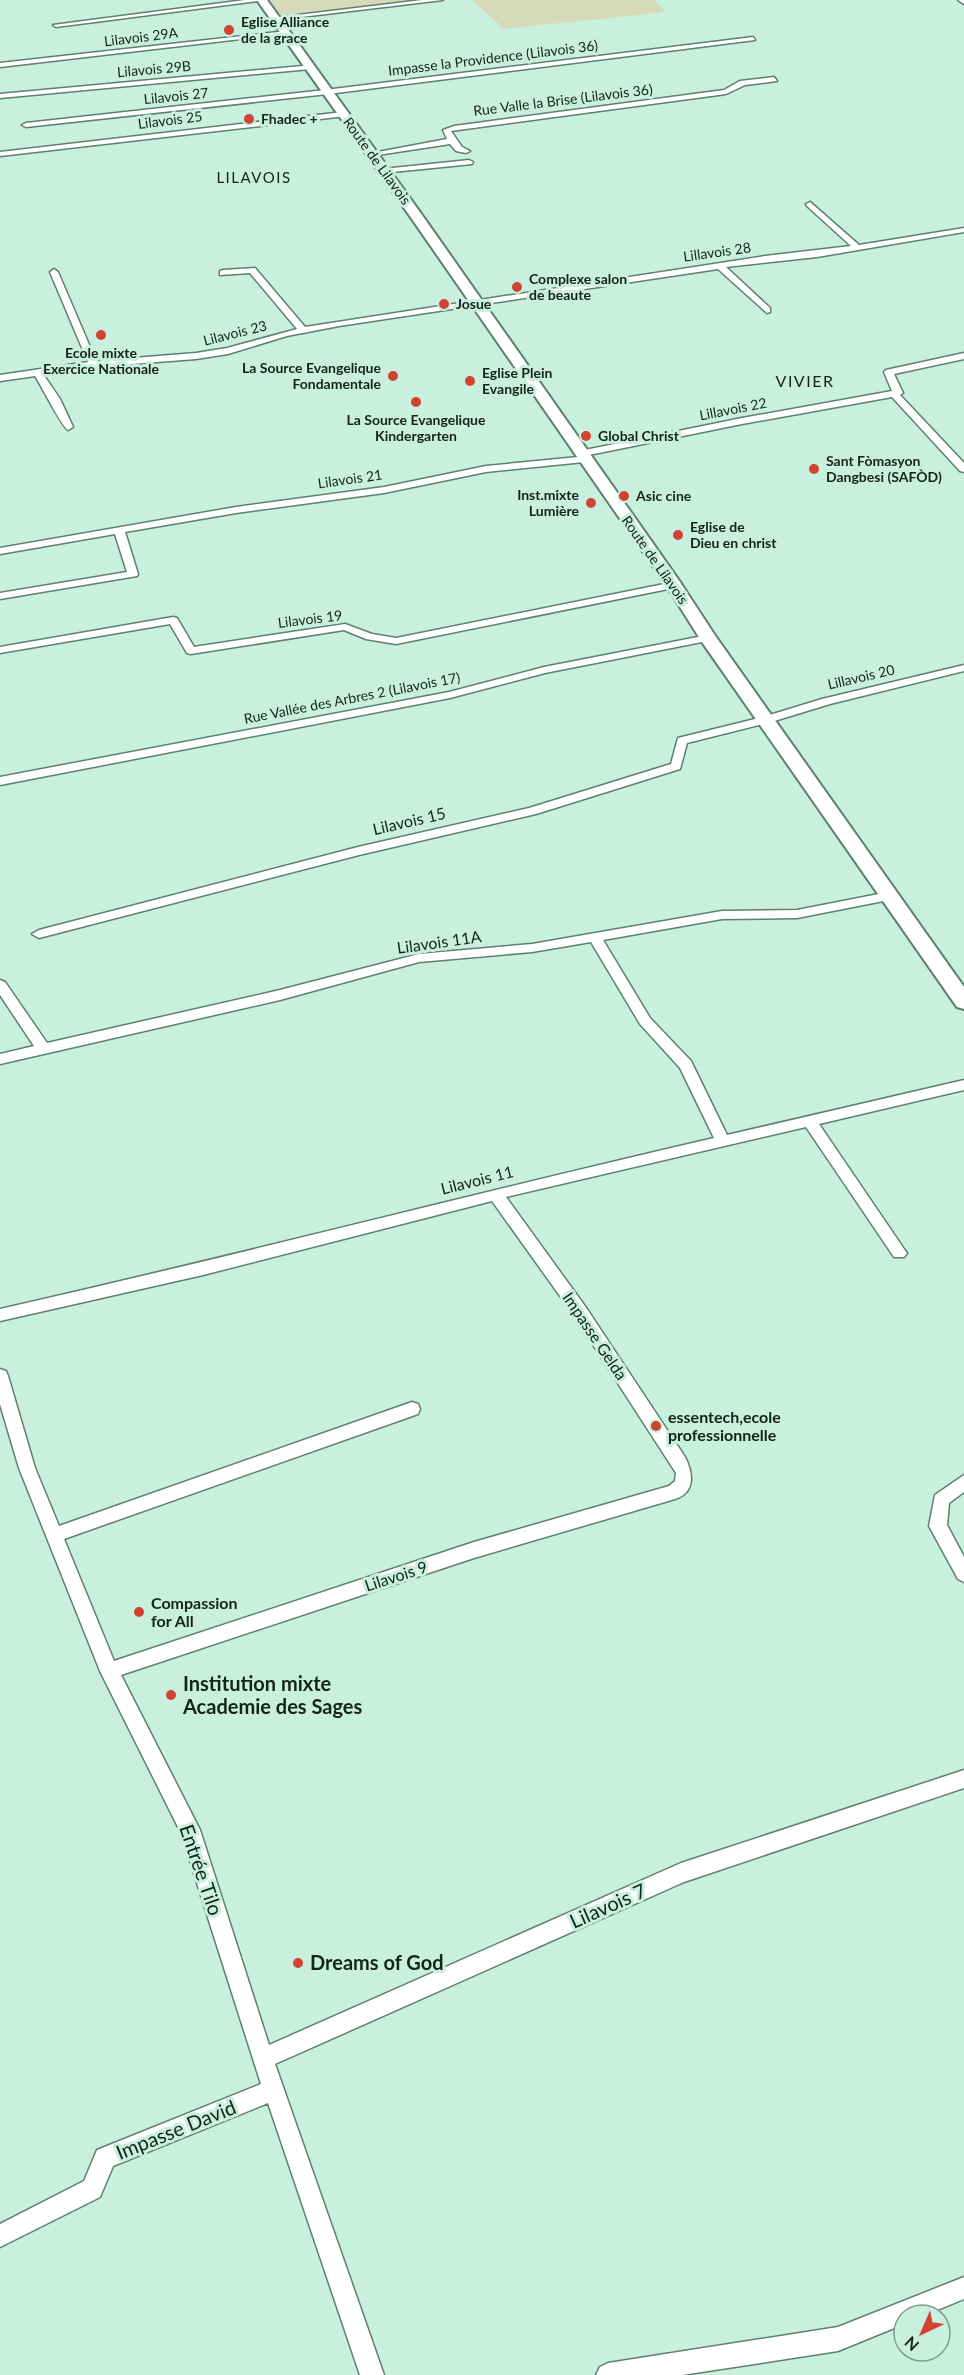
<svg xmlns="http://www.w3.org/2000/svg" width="964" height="2375" viewBox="0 0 964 2375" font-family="Lato,sans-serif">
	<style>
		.green { fill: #d6dab9 }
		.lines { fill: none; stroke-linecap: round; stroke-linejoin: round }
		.street-casing { stroke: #5d8071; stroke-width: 3 }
		.secondary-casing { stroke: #5d8071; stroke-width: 4 }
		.street { fill: #fff; fill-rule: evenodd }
		.secondary { fill: #fff; fill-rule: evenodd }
		.poi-dot { fill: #d04332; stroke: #c9efde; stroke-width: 2 }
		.labels { text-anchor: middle; stroke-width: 6; stroke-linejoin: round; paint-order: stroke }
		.far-poi-label { font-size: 14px; font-weight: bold; fill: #15231d; stroke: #c9efde; text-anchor: start }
		.far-street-label { font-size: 14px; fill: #15231d; stroke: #c9efde }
		.far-neighbourhood-label { font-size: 15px; letter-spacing: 1.5px; fill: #15231d; stroke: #c9efde }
		.far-quarter-label { font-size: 16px; letter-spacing: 1.5px; fill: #15231d; stroke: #c9efde }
		.street-label { font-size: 16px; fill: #15231d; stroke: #c9efde }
		.poi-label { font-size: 16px; font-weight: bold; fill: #15231d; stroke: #c9efde; text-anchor: start }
		.near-poi-label { font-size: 20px; font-weight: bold; fill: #15231d; stroke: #c9efde; text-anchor: start }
		.near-street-label { font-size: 20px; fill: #15231d; stroke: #c9efde }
	</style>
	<rect width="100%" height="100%" fill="#c9efde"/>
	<g class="green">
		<polygon points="267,0 419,0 278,16"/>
		<polygon points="472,0 654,0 666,12 504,29"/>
	</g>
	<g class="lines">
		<g class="street-casing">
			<g id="street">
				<polygon points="245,0 265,0 56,27 53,25"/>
				<polygon points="422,0 443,0 276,20 273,18"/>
				<polygon points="958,0 964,0 964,4"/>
				<polygon points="287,31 285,34 0,67 0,63"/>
				<polygon points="753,37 755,40 328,94 26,127 22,125 26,123 325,90"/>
				<polygon points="313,65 310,69 0,98 0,94"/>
				<polygon points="774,77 777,81 745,85 726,94 451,131 462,147 470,151 466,153 456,151 450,144 371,156 367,154 447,139 443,130 454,126 724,90 740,81"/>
				<polygon points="343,112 347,114 346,116 0,156 0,152"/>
				<polygon points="469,160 473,162 472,164 383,173 379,171 383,169"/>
				<path d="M810,202L859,245L964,228V232L817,257L726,267L770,308V312L767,313L718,269L339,326L287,336L228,354L196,359L93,367L43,374L60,399L73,427L68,430C62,427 41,385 35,376L0,381V375L88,362L50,272L54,269L58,272L96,361L196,353L227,348L297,329L250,273L220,275V271L223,270L255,268L305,327L765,256L851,246L807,206L806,204Z"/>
				<polygon points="964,353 964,359 894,374 903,393 900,395 964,463 964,472 960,471 892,397 742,424 584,456 589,459 584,462 486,472 384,493 236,513 125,532 138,574 137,576 0,599 0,593 127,572 115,534 0,554 0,548 236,507 384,487 486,466 578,457 575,454 580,451 742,418 892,391 884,372 886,370"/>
				<polygon points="674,582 679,585 678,587 396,644 366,639 344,630 191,654 187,653 170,624 0,653 0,647 173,617 177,618 194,647 345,624 372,634 396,638"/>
				<polygon points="708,635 712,636 712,640 545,673 450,698 0,785 0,777 449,692 544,667"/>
				<polygon points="964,665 964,671 830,704 771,722 687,743 680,769 536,814 359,855 39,938 32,934 39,930 358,847 529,808 671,764 678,738 763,717 822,699"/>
				<path d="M889,892L895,896L894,899L797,918L722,919L603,940L650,1018L691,1061L727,1135L964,1080V1090L819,1124L904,1249L907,1253L904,1257H894L806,1127L506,1197L587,1309L685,1457C693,1473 696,1492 675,1499L474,1558L121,1675L200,1830L269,2045L681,1863L964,1770V1788L684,1882L275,2064L384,2375H360L268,2103L113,2166L100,2197L0,2247V2224L84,2181L97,2150L261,2084L181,1833L100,1671L19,1468L0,1404V1369L6,1371L8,1376L35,1468L59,1526L412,1402L418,1404L420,1409L418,1414L64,1539L114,1661L474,1542L669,1486L675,1481L676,1473L575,1317L492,1201L203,1275L0,1321V1309C239,1255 476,1193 714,1138L680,1068L640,1024L591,942L532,952L419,962L280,1000L0,1064V1054L34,1046L0,995V980L5,982L47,1043L280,990L419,954L532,944L722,911L797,910Z"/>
				<polygon points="964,1475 964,1492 949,1503 947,1525 964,1557 964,1582 958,1579 929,1526 935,1495"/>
				<polygon points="964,2277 964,2299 925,2315 904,2315 904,2324 838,2351 682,2375 596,2375 600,2367 608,2363 838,2327"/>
			</g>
		</g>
		<g class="secondary-casing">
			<polygon id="secondary" points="257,0 267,0 422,215 680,582 716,637 964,987 964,1009 957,1007 702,642 666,585 412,219"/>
		</g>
		<use href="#street" class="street"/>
		<use href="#secondary" class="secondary"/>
	</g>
	<g class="poi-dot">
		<circle cx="229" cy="30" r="6"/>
		<circle cx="249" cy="119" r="6"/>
		<circle cx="517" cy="287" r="6"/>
		<circle cx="444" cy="304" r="6"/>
		<circle cx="101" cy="335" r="6"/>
		<circle cx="393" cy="376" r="6"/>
		<circle cx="470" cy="381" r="6"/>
		<circle cx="416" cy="402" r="6"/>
		<circle cx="586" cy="436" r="6"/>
		<circle cx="814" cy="469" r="6"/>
		<circle cx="624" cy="496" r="6"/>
		<circle cx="591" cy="503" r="6"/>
		<circle cx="678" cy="535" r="6"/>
		<circle cx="656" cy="1426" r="6"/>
		<circle cx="139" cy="1612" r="6"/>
		<circle cx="171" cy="1695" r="6"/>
		<circle cx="298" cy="1963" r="6"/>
	</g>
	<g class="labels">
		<g class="far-poi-label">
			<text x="241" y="27">Eglise Alliance<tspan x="241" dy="16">de la grace</tspan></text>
			<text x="261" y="124">Fhadec +</text>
			<text x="529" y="284">Complexe salon<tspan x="529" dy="16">de beaute</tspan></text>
			<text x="456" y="309">Josue</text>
			<text x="101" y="358" text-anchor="middle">Ecole mixte<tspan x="101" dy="16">Exercice Nationale</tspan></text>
			<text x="381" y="373" text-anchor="end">La Source Evangelique<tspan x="381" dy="16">Fondamentale</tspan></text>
			<text x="482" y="378">Eglise Plein<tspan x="482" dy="16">Evangile</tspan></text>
			<text x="416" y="425" text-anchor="middle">La Source Evangelique<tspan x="416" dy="16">Kindergarten</tspan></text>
			<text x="598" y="441">Global Christ</text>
			<text x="826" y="466">Sant Fòmasyon<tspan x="826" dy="16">Dangbesi (SAFÒD)</tspan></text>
			<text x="579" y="500" text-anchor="end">Inst.mixte<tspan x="579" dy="16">Lumière</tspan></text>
			<text x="636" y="501">Asic cine</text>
			<text x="690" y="532">Eglise de<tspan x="690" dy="16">Dieu en christ</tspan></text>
		</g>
		<g class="far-street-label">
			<text transform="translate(141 37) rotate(-7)" y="5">Lilavois 29A</text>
			<text transform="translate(493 58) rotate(-7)" y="5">Impasse la Providence (Lilavois 36)</text>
			<text transform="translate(154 69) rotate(-5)" y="5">Lilavois 29B</text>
			<text transform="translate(176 96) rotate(-6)" y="5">Lilavois 27</text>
			<text transform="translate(563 100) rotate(-7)" y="5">Rue Valle la Brise (Lilavois 36)</text>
			<text transform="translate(170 120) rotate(-7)" y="5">Lilavois 25</text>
			<text transform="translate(377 161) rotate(54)" y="5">Route de Lilavois</text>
			<text transform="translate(717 252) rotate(-8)" y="5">Lillavois 28</text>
			<text transform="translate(235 333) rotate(-14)" y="5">Lilavois 23</text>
			<text transform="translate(733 409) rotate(-11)" y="5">Lillavois 22</text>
			<text transform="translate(350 479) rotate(-8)" y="5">Lilavois 21</text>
			<text transform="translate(655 560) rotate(55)" y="5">Route de Lilavois</text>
			<text transform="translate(310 619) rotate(-7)" y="5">Lilavois 19</text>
			<text transform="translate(861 677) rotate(-13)" y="5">Lillavois 20</text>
			<text transform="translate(352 698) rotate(-11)" y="5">Rue Vallée des Arbres 2 (Lilavois 17)</text>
		</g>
		<g class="far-neighbourhood-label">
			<text x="254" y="183">LILAVOIS</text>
		</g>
		<g class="far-quarter-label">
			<text x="805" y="387">VIVIER</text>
		</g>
		<g class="street-label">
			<text transform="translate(409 821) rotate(-13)" y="6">Lilavois 15</text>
			<text transform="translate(439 942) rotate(-8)" y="6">Lilavois 11A</text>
			<text transform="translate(477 1180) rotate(-14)" y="6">Lilavois 11</text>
			<text transform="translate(595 1336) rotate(56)" y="6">Impasse Gelda</text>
			<text transform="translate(396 1576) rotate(-18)" y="6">Lilavois 9</text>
		</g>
		<g class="poi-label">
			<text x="668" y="1423">essentech,ecole<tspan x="668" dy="18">professionnelle</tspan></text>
			<text x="151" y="1609">Compassion<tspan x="151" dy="18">for All</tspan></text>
		</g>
		<g class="near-poi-label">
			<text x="183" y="1691">Institution mixte<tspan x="183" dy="23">Academie des Sages</tspan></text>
			<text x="310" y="1970">Dreams of God</text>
		</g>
		<g class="near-street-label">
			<text transform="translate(201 1870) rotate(71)" y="7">Entrée Tilo</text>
			<text transform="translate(608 1906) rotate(-24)" y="7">Lilavois 7</text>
			<text transform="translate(176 2130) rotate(-22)" y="7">Impasse David</text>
		</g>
	</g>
	<g transform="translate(922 2333) rotate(224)"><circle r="28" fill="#c9efde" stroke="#819d91" stroke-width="1.5"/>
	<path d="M0-4.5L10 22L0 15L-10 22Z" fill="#d04332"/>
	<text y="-9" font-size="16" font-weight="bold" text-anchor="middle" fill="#15231d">N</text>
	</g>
</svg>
